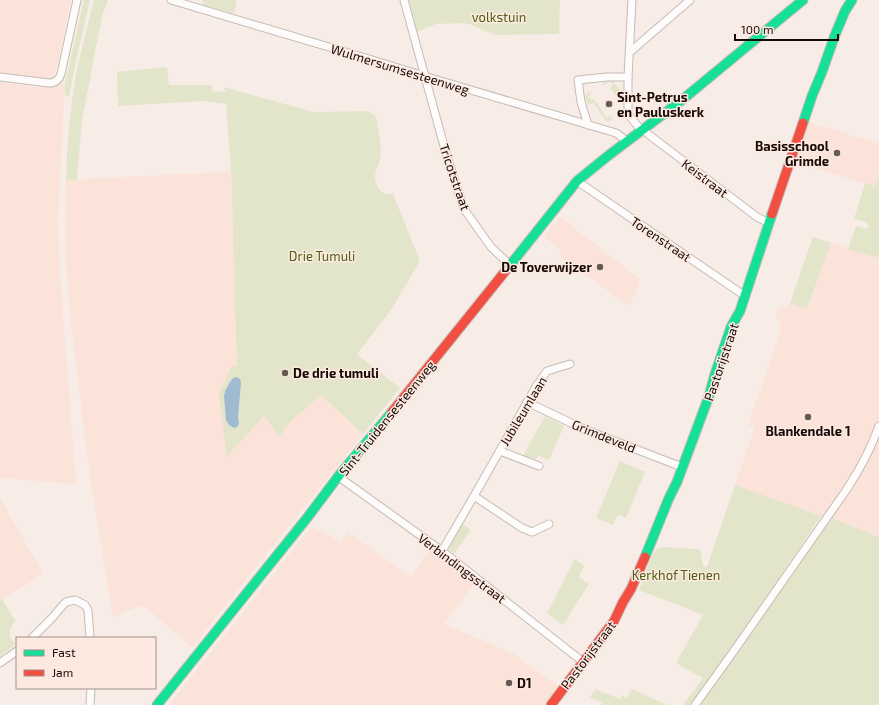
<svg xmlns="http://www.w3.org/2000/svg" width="879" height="705" viewBox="0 0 879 705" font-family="'Exo 2',sans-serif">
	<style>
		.built { fill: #fbe3d9 }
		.green { fill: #e3e5cb }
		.water { fill: #a0bbd1 }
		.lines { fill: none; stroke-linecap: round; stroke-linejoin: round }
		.street-casing { stroke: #c6bbb6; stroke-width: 9 }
		.fast-casing { stroke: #c6bbb6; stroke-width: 11 }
		.jam-casing { stroke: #c6bbb6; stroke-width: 11 }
		.street { stroke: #fefcfb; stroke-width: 7 }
		.fast { stroke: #16e098; stroke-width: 9 }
		.jam { stroke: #f24e42; stroke-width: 9 }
		.poi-dot { fill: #655a55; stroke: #fde9e0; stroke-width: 1.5 }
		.labels { text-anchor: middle; stroke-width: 3; stroke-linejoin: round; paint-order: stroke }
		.park-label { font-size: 13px; fill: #4c5d11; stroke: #fde9e0 }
		.street-label { font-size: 13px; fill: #160b07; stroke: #fde9e0 }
		.poi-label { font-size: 13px; font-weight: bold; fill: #160b07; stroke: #fde9e0; text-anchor: start }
	</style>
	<rect width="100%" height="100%" fill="#f7ece6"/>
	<g class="built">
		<polygon points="0,0 71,0 57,65 53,77 48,79 0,73"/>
		<polygon points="0,82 34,87 53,87 65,83 58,221 60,274 76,484 0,478"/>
		<polygon points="805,121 879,144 879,174 875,186 793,162"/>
		<polygon points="230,171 236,300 237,367 226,456 264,416 279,437 290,422 321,395 363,434 192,647 143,605 113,617 87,457 71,322 66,264 66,181 99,178 210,173"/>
		<polygon points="560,217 640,279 630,306 558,256 562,250 544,237"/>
		<polygon points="831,243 879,258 879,537 832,518 821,516 735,485 755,427 748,425 780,332 780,322 776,319 778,309 784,308 790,303 808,309"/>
		<polygon points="0,498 43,574 0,601"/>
		<polygon points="312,526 340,543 348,533 411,576 431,549 476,582 444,624 512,653 561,688 547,705 169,705"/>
	</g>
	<g class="green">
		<polygon points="84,0 90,0 76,61 69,97 65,96 65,83"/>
		<path d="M94,0H108L103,13L97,42L82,120L77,180L66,181C67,145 70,110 76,74C81,50 88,24 94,0Z"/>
		<polygon points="203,0 236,0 236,6 233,13 203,5"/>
		<polygon points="409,0 560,0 559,34 495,35 469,24 461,23 436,24 417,32"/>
		<path d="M167,67L169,85H213L212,91L225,92L224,87L313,112L368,111L375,115L377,121C378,131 381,142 381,152C381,167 369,173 379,189C382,194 387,194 393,194L420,261L391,310L357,354L400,388L363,434L321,395L290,422L279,437L264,416L226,457V450L219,394L231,367L237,366L231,169L226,104L203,101L118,106L117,72Z"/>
		<polygon points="611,80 621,91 621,92 626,95 625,98 622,96 619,100 610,87 613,85 610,81 602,86 601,85 606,81"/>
		<polygon points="588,92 589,92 591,94 588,96 591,100 594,99 607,118 610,116 612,119 607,122 593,103 588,105 585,96"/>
		<polygon points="879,174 879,258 848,249 856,226 865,229 869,227 869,225 866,222 854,219 865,183 875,186"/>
		<polygon points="813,237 831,243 807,309 790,303"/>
		<polygon points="545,416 564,426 549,460 539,456 535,459 523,456"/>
		<polygon points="620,461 645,472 626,518 618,515 613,525 596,518"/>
		<polygon points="735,485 821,516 744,630 691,705 683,705 703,678 676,663 703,615 639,590 651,558 657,548 663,547 698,549 701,552 703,566 707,567"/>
		<polygon points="832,518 879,537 879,705 700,705"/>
		<path d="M463,524L471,530L454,554L449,550C450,541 458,532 463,524Z"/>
		<polygon points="575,559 584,566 579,577 589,584 563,625 547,613"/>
		<path d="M2,599L15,621C9,630 6,636 16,644L0,656V601Z"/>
		<polygon points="595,689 620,699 622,695 627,698 632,689 667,705 601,705 602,703 590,697"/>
	</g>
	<polygon class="water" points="237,377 240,379 241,382 238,417 239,424 237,427 234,428 229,425 226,420 224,396 225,391 230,382 233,378"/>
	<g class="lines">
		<g class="street-casing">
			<g id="street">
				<polyline points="171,0 369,59 424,76 616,133 627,141"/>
				<polyline points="404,0 447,157 464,209 491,247 510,265"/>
				<polyline points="632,0 628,77 628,114 641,130"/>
				<polyline points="630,52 690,0"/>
				<path d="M0,77L49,83C55,83 59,80 61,74L77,0"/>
				<polyline points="588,125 581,102 578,80 607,77 628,77"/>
				<polyline points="643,129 648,134 757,217 769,223"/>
				<polyline points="577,181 745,296"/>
				<polyline points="527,402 586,430 682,467"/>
				<polyline points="500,451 539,466"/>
				<polyline points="339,477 442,551 583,662"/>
				<polyline points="474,496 522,528 532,532 549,524"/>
				<polyline points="442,551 474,496 537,385 547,371 570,364"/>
				<polyline points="32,638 52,618 63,605 66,602 75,600 85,605 88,610 90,638"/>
				<polyline points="0,663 17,651"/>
				<polyline points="90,705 91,688"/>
				<path d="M695,705L731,655L847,489C860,469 871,449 879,426"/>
			</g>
		</g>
		<g class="fast-casing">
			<g id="fast">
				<polyline points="803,123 812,96 822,72 835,35 845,11 852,0"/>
				<polyline points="507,269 577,181 609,155 682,100 803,0"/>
				<polyline points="645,557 669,498 677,482 709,396 715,374 731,327 740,311 772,214"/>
				<polyline points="157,705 307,518 340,474 392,412"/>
			</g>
		</g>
		<g class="jam-casing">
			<g id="jam">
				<polyline points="772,214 803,123"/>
				<polyline points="392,412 507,269"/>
				<polyline points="551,705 614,621 623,602 631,589 645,557"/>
			</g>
		</g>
		<use href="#street" class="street"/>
		<use href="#fast" class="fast"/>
		<use href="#jam" class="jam"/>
	</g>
	<g class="poi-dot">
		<circle cx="609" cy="104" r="4"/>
		<circle cx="837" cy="153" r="4"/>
		<circle cx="600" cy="267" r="4"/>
		<circle cx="285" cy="373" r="4"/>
		<circle cx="808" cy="417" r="4"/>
		<circle cx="509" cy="683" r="4"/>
	</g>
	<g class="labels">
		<g class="park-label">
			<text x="499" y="22">volkstuin</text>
			<text x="322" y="261">Drie Tumuli</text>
			<text x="676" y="580">Kerkhof Tienen</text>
		</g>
		<g class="street-label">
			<text transform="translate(400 69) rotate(17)" y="5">Wulmersumsesteenweg</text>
			<text transform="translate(455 177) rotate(71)" y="5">Tricotstraat</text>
			<text transform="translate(705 178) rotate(37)" y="5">Keistraat</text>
			<text transform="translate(661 239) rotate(34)" y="5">Torenstraat</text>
			<text transform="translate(721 362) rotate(-71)" y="5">Pastorijstraat</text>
			<text transform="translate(523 411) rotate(-59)" y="5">Jubileumlaan</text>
			<text transform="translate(387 418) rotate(-51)" y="5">Sint-Truidensesteenweg</text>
			<text transform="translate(604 436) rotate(22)" y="5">Grimdeveld</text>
			<text transform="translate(462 568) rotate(37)" y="5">Verbindingsstraat</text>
			<text transform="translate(588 655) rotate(-53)" y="5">Pastorijstraat</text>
		</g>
		<g class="poi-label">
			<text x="617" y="102">Sint-Petrus<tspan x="617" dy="15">en Pauluskerk</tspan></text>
			<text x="829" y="151" text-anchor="end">Basisschool<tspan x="829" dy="15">Grimde</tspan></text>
			<text x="592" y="272" text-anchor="end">De Toverwijzer</text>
			<text x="293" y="378">De drie tumuli</text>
			<text x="808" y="436" text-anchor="middle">Blankendale 1</text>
			<text x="517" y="688">D1</text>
		</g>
	</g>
	<rect x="16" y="637" width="140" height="52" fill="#fde9e0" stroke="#a19089"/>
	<rect x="24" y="650" width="20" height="6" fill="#16e098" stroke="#a19089"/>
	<text x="52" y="657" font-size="12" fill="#160b07">Fast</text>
	<rect x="24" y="670" width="20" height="6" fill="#f24e42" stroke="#a19089"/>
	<text x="52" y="677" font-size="12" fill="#160b07">Jam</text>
	<path d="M735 34v6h103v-6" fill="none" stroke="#160b07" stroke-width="2"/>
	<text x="741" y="34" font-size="12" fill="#160b07" stroke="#fde9e0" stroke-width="3" paint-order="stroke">100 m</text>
</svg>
